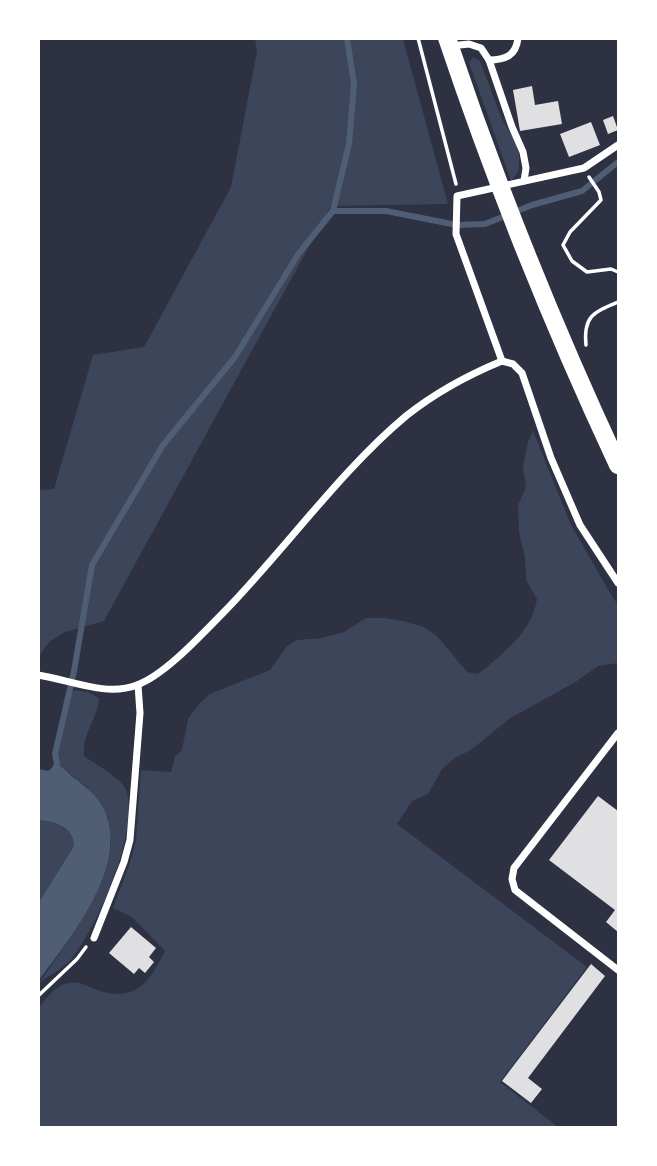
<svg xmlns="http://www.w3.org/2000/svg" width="657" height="1166" viewBox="0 0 657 1166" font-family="Barlow,sans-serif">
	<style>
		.green { fill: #3c4559 }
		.water { fill: #4f5d75 }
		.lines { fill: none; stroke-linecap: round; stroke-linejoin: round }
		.stream { stroke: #4f5d75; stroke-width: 6 }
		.building { fill: #e0e0e3 }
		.path { stroke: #fff; stroke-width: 3.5 }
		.minor { stroke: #fff; stroke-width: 7 }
		.primary { stroke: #fff; stroke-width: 18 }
	</style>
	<rect width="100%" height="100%" fill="#2d3142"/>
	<g class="green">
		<polygon points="255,39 403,39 448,204 331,206 104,621 65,632 49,642 39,656 39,490 54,489 93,355 144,347 231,187 257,51"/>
		<polygon points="473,57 480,61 501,117 516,144 519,154 519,170 511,181 469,63"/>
		<path d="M533,431L571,525L613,598L618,604V663L598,666L577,681L509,719L471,750L455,758L442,769L428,794L412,801L397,824L587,967L500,1082L558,1127H39V1007C46,999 56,985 68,983C82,980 91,989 104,992C139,1001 151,978 165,951L132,917L113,908L130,863L136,840L141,770L171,772L175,756L182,750L188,719L200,703L210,694L270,670L287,646L297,640L321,638L344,632L366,618H385L407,622L424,627L437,636L467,672L478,674C503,654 532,632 537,599L526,580L525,558L519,532L518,505L526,487L523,466L528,442Z"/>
		<path d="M72,690L88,692L99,698C97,721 82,733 84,756C94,763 122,779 126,790C140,830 98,925 73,957C65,968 50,975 39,983L68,941L104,872L111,845L108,818L87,787L58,764L57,756Z"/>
		<path d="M39,820C55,822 73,827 74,846L39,902Z"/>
	</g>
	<path class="water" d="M57,764C63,767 67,772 73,777C87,787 101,799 107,817C125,871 69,940 39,980V902L74,846C73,826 55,822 39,820V769L48,771Z"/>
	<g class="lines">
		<g class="stream">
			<polyline points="333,211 386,211 457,225 485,224 532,205 582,191 618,162"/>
			<polyline points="54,770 57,764 55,754 74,671 92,565 163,445 235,357 299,253 333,211 349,144 354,84 347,38"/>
		</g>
	</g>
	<g class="building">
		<polygon points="532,86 535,105 558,101 562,124 520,131 513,90"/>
		<polygon points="613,116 618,130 608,134 603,120"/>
		<polygon points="591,122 600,145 569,157 560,134"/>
		<polygon points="598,796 618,811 618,932 606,922 615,910 549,860"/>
		<polygon points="131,927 156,948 149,957 154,962 145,973 139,968 134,974 109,953"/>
		<polygon points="591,964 605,976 528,1078 542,1089 531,1103 502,1081"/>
	</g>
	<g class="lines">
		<g class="path">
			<polyline points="418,38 456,184"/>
			<polyline points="589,177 599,192 601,200 570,232 563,245 572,261 587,272 611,269 618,272"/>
			<path d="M586,345C583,316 594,312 618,302"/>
			<polyline points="38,996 77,959 86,947"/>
		</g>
		<g class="minor">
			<polyline points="450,46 469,44 481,48 489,60 512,127 523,152 526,168 524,181"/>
			<path d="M489,60C505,60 516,56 518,38"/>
			<polyline points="502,361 456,234 457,196 584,168 618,145"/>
			<path d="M38,675C70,680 106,697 137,685C165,675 201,635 222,614C284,551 339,472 406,416C435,393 468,375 502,361L513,364L522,373L551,458L580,525L618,583"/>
			<polyline points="618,733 514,868 512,879 515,890 618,970"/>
			<polyline points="94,938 124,862 130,840 140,713 138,685"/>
		</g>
		<path class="primary" d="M447,38C496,184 553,326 618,465"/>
	</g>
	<rect width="657" height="1166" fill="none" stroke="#ffffff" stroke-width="80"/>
</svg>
